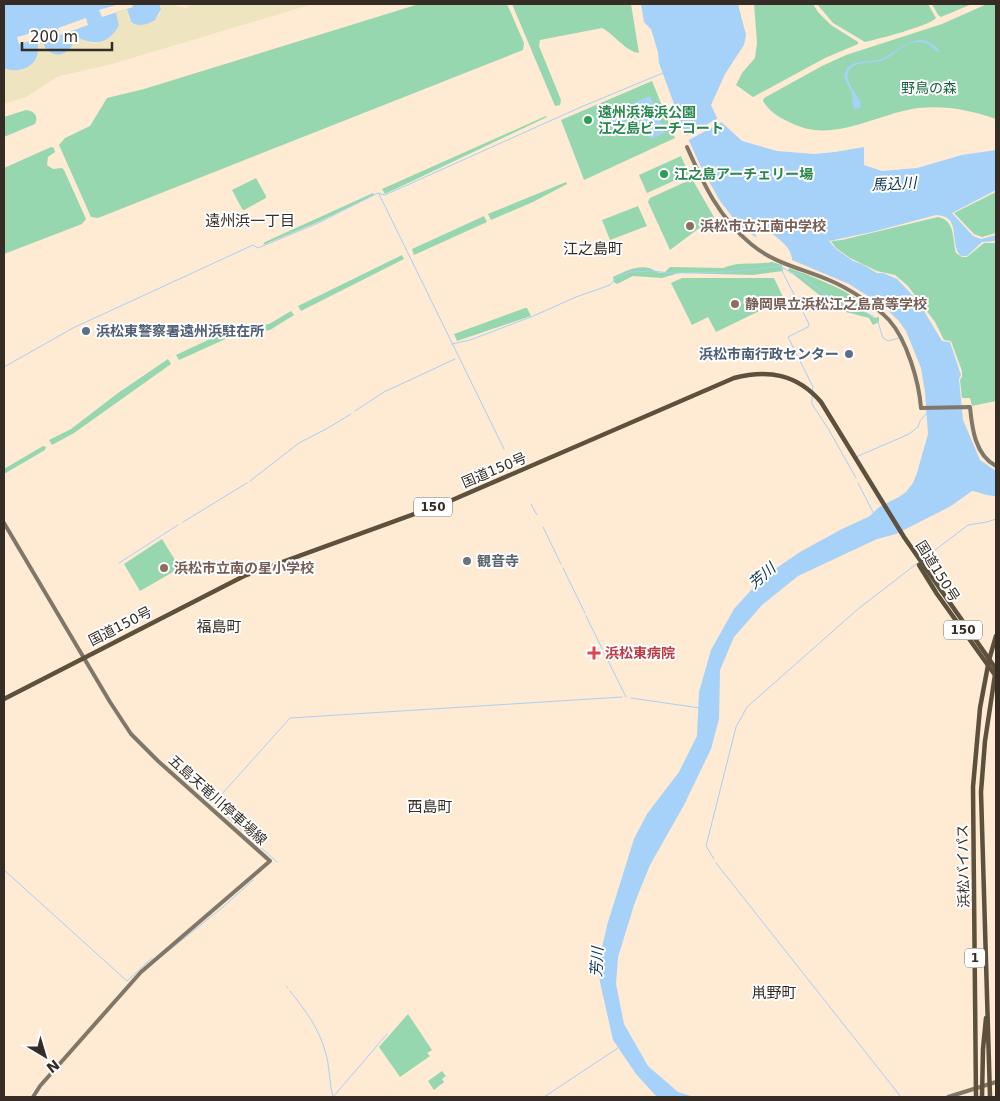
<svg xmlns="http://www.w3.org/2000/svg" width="1000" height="1101" viewBox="0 0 1000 1101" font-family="'DejaVu Sans','Noto Sans JP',sans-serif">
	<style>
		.green { fill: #97d7b0 }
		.sand { fill: #eee4bf }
		.water { fill: #a6d1f8 }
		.pier { fill: #ffead3 }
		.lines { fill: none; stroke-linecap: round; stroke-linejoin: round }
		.stream { stroke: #a6d1f8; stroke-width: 1 }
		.secondary { stroke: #817768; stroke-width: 4 }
		.trunk { stroke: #5d503d; stroke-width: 4.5 }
		.leisure-dot { fill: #2e9e5b; stroke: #fff; stroke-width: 2 }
		.education-dot { fill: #8d6e63; stroke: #fff; stroke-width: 2 }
		.service-dot { fill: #5c6f8a; stroke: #fff; stroke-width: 2 }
		.worship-dot { fill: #6b7280; stroke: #fff; stroke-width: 2 }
		.health-dot { fill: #e0444e; stroke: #fff; stroke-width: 2 }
		.labels { text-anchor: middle; stroke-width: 4; stroke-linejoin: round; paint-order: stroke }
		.shield { fill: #fff; stroke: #726c66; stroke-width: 1 }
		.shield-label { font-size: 12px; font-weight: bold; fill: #352d25 }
		.park-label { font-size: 14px; fill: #14623d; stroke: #fff }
		.leisure-label { font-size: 14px; font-weight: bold; fill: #27864d; stroke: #fff; text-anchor: start }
		.education-label { font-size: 14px; font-weight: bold; fill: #785e54; stroke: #fff; text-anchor: start }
		.service-label { font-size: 14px; font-weight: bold; fill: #4e5e75; stroke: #fff; text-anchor: start }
		.street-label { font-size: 14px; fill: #352d25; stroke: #fff }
		.worship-label { font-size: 14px; font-weight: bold; fill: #5b616d; stroke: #fff; text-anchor: start }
		.health-label { font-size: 14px; font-weight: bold; fill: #be3a42; stroke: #fff; text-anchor: start }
		.water-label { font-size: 15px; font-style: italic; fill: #0d3655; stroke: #fff }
		.neighbourhood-label { font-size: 15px; fill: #352d25; stroke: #fff }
	</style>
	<rect width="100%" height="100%" fill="#ffead3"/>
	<g class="green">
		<polygon points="419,4 507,4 524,43 523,50 98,218 91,217 59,145 65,138 90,126 107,98 144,89"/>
		<path d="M512,4H631L639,53C626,52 614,34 602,28L540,40L539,46L561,100L560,105L555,106Z"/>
		<polygon points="754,4 813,4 818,12 831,25 858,42 858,44 825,58 753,97 736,85 742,73 755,58 757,43"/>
		<path d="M817,4H928L936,18C929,26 878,39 865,42L833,23Z"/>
		<polygon points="932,4 972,4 941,17 938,15"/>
		<path d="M987,4H996V119C971,110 945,105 918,108C875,114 832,145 789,122C778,117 769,111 763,101L764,98L822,66L846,55L942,24Z"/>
		<polygon points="652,81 675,138 584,180 561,120"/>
		<path d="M26,110C34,111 39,116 35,124L4,137V117Z"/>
		<polygon points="546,116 547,117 385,194 382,189"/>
		<polygon points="51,147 54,148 55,152 48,157 47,165 53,169 62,168 64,170 86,219 82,224 4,254 4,168"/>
		<polygon points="681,156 689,174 647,193 639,175"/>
		<polygon points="256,178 266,196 266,198 244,210 242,209 232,190"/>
		<polygon points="692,179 714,217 670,250 648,202 650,198"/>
		<polygon points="566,182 567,184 533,202 491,220 488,214"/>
		<polygon points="996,192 996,233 982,237 974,234 954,213"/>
		<polygon points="373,193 374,195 316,223 263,245 265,242"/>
		<polygon points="638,206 647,226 610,240 602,220"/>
		<polygon points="484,216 487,222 414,255 412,249"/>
		<path d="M938,217C956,221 952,239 956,253L962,257H967L984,243H996V401L972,406L970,398H962L960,380L962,377V371L951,341L944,340L935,322L908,286L895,275L877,271L850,258L836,248L831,241L842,240Z"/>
		<polygon points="402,255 404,259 301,311 298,306"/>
		<path d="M772,262L782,265L783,271L753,275L679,273L662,278L633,276L617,284L614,282L613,277C624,272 636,265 649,268C656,270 654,273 664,273L670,267L723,268C738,261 756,265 772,262Z"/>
		<path d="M789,268C814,277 837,286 859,300L861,309L874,318L879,317V322L873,325L869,318L838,310L788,270Z"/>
		<polygon points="682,278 774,278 784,299 716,332 708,317 692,325 671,283"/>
		<polygon points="525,308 527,308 531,316 457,341 454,334"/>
		<polygon points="291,311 294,315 270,330 230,337 179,360 176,355 227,331 269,324"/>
		<polygon points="168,359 171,364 74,433 52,445 49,440 71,429 118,393"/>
		<polygon points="43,446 46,447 45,450 4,474 4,469"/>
		<polygon points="162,539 180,568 140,591 124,564"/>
		<polygon points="408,1014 432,1050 427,1053 430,1056 400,1077 379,1047"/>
		<polygon points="442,1071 446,1076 442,1079 444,1082 434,1090 428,1081"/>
	</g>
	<path class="sand" d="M159,4H170L186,8L193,4H313L112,64L59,76L26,97L4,104V68C17,74 36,67 38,52C39,48 37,44 36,40L41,38L44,46L54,54C68,53 69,45 77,36C82,38 88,42 92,43C103,44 114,34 119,25L115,13L127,9L129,19L132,23L152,22C159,17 163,11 159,4Z"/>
	<g class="water">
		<path d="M4,4H159L161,9L155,20C148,25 138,27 131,22L127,9L116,13L119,25C109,44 94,46 77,37C74,40 73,43 71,47C60,61 45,54 41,38L37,40C37,43 39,48 38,52C36,68 17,74 4,68Z"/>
		<path d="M641,4H738L746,35L744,45L725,74L711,105L717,118L742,141L777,151L814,154L835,152L864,147V165L882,171L917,168L962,155L996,150V190L952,213L973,236L981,239L996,235V241L982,242L967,256H961C948,243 963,216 936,215L872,232L829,241L836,249L853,261L862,264L877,273H883L897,279L918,301L942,341L950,342L961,375L959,379L963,420L980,460L996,471L995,496C986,496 980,492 972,491L951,506L896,534L877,539L798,576L762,605L734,637L720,670L719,719L711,749L684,805L650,865L635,902L618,957L616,984L624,1024L648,1066L678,1092L694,1097H657L636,1074L613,1040L600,982L598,964L608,922L634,839L647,814L679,772L697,736L699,692L711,650L734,609L762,578L800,552L840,530L870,516L879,507L899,497L906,492L913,483L917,473L928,434L925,392L921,368L906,331L898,320L882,305L849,284L792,260C792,244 768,231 755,224L753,230L757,238L744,229L734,219L720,201L700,165L681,123L659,63L658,52L651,29L644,22Z"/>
		<path d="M920,40C928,40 938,46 940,53C932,48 928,41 917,42C903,42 895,56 883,60C873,64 852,60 848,73C845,83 858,94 861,104L860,108L855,109L853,106L852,93L844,77L847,68C856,59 869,63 881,59C895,54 904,41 920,40Z"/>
		<polygon points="650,96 665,133 650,139 635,102"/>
		<polygon points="619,111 626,125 616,130 609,115"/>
	</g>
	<g class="pier">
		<polygon points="119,4 132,4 133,7 102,17 99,10"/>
		<polygon points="86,18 88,25 60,35 58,28"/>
		<polygon points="50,28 52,35 19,44 17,37"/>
		<polygon points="720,117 724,121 687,141 685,137"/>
	</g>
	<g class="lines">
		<g class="stream">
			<polyline points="379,194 504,449"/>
			<polyline points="780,267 809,324 808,327 788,337 813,387 812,392"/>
			<polyline points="452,344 470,340 531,317 576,297 610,285 616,278 630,272 653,271 669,273 728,272 780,266 791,273 797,273 802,276 839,304 858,309 873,316 878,322 883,338 888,341 899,338"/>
			<polyline points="4,367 73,328 253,245 258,248 316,224 378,193 385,195 581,107 663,73"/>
			<polyline points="812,396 812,404 829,430 856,478"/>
			<polyline points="355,411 384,392 455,359"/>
			<polyline points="856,457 909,434 918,427 920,421 927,413"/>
			<polyline points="250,481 299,443 326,429 351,414"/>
			<polyline points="858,483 874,514"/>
			<polyline points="531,504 537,515"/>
			<polyline points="183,522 247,483"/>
			<polyline points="543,527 561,564"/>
			<polyline points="922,560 968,525 987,522 996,519"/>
			<polyline points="119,563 178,525"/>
			<polyline points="563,568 585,613"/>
			<polyline points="586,616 626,697"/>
			<polyline points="631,698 700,708"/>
			<polyline points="714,859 706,846 736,727 747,707 858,609 919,562"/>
			<polyline points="277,862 213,804 290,718 622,697"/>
			<polyline points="716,863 901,1097"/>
			<polyline points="4,870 127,981 152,958"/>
			<polyline points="156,961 223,907 253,880"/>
			<polyline points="286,986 288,988"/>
			<path d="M290,991C305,1010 319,1028 325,1051C330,1066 329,1082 333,1097"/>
			<polyline points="333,1097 387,1034"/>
			<polyline points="544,1097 618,1048"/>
		</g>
		<g class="secondary">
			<path d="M687,147C703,183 719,218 751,244C775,264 801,268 829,280C848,288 875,305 889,320C907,340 919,382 921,408L970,407C972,428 975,455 996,466"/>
			<polyline points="4,523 110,702 131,734 158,761 270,861 141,972 40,1086 33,1097"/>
			<polyline points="948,1097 996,1082"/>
		</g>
		<g class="trunk">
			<polyline points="919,565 937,594 995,675"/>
			<path d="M4,699L244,576L450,501L734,378C768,369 797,374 821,402L904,537L996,669"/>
			<polyline points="976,1097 973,787 980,708 989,660 996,636"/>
			<polyline points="982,1097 983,1049 986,1018"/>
			<polyline points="990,1097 981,792 985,741 996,668"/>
		</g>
	</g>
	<g class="leisure-dot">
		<circle cx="588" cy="120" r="5"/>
		<circle cx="664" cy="174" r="5"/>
	</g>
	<g class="education-dot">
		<circle cx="690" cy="226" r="5"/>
		<circle cx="735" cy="304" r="5"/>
		<circle cx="164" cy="568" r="5"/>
	</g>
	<g class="service-dot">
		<circle cx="86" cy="331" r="5"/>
		<circle cx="849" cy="354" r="5"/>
	</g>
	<circle class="worship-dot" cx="467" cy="561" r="5"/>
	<path class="health-dot" d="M591.5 645.5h5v5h5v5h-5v5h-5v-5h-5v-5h5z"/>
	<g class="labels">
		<g class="shield">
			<rect x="414" y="497.5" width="38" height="19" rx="4"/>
			<rect x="944" y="620.5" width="38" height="19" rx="4"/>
			<rect x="965" y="948.5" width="20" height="19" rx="4"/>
		</g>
		<g class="shield-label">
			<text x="433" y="511">150</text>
			<text x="963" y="634">150</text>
			<text x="975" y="962">1</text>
		</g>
		<g class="park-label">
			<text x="929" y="93">野鳥の森</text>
		</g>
		<g class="leisure-label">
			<text x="598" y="117">遠州浜海浜公園<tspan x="598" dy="16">江之島ビーチコート</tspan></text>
			<text x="674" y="179">江之島アーチェリー場</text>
		</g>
		<g class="education-label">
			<text x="700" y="231">浜松市立江南中学校</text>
			<text x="745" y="309">静岡県立浜松江之島高等学校</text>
			<text x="174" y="573">浜松市立南の星小学校</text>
		</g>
		<g class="service-label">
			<text x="96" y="336">浜松東警察署遠州浜駐在所</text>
			<text x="839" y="359" text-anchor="end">浜松市南行政センター</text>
		</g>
		<g class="street-label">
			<text transform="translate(494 470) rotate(-23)" y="5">国道150号</text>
			<text transform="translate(938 571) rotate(58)" y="5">国道150号</text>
			<text transform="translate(120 626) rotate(-27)" y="5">国道150号</text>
			<text transform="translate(218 800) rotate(42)" y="5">五島天竜川停車場線</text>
			<text transform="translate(963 866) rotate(-91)" y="5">浜松バイパス</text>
		</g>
		<g class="worship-label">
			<text x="477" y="566">観音寺</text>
		</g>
		<g class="health-label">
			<text x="605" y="658">浜松東病院</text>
		</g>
		<g class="water-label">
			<text transform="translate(894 184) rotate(-3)" y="5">馬込川</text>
			<text transform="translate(762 576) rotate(-41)" y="5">芳川</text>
			<text transform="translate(597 962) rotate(-87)" y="5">芳川</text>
		</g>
		<g class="neighbourhood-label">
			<text x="250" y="226">遠州浜一丁目</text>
			<text x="593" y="254">江之島町</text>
			<text x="219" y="632">福島町</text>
			<text x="430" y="812">西島町</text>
			<text x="774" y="998">鼡野町</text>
		</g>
	</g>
	<rect width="1000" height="1101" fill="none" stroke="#352d25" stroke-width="10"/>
	<g transform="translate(45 1056) rotate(142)" stroke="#ffffff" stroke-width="4" paint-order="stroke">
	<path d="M0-4L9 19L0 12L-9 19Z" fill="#352d25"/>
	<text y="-8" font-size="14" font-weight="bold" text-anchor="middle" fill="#352d25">N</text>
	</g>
	<path d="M22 42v8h90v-8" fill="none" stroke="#352d25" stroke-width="2.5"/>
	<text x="30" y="42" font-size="15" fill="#352d25" stroke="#ffffff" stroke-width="4" paint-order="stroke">200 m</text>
</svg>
